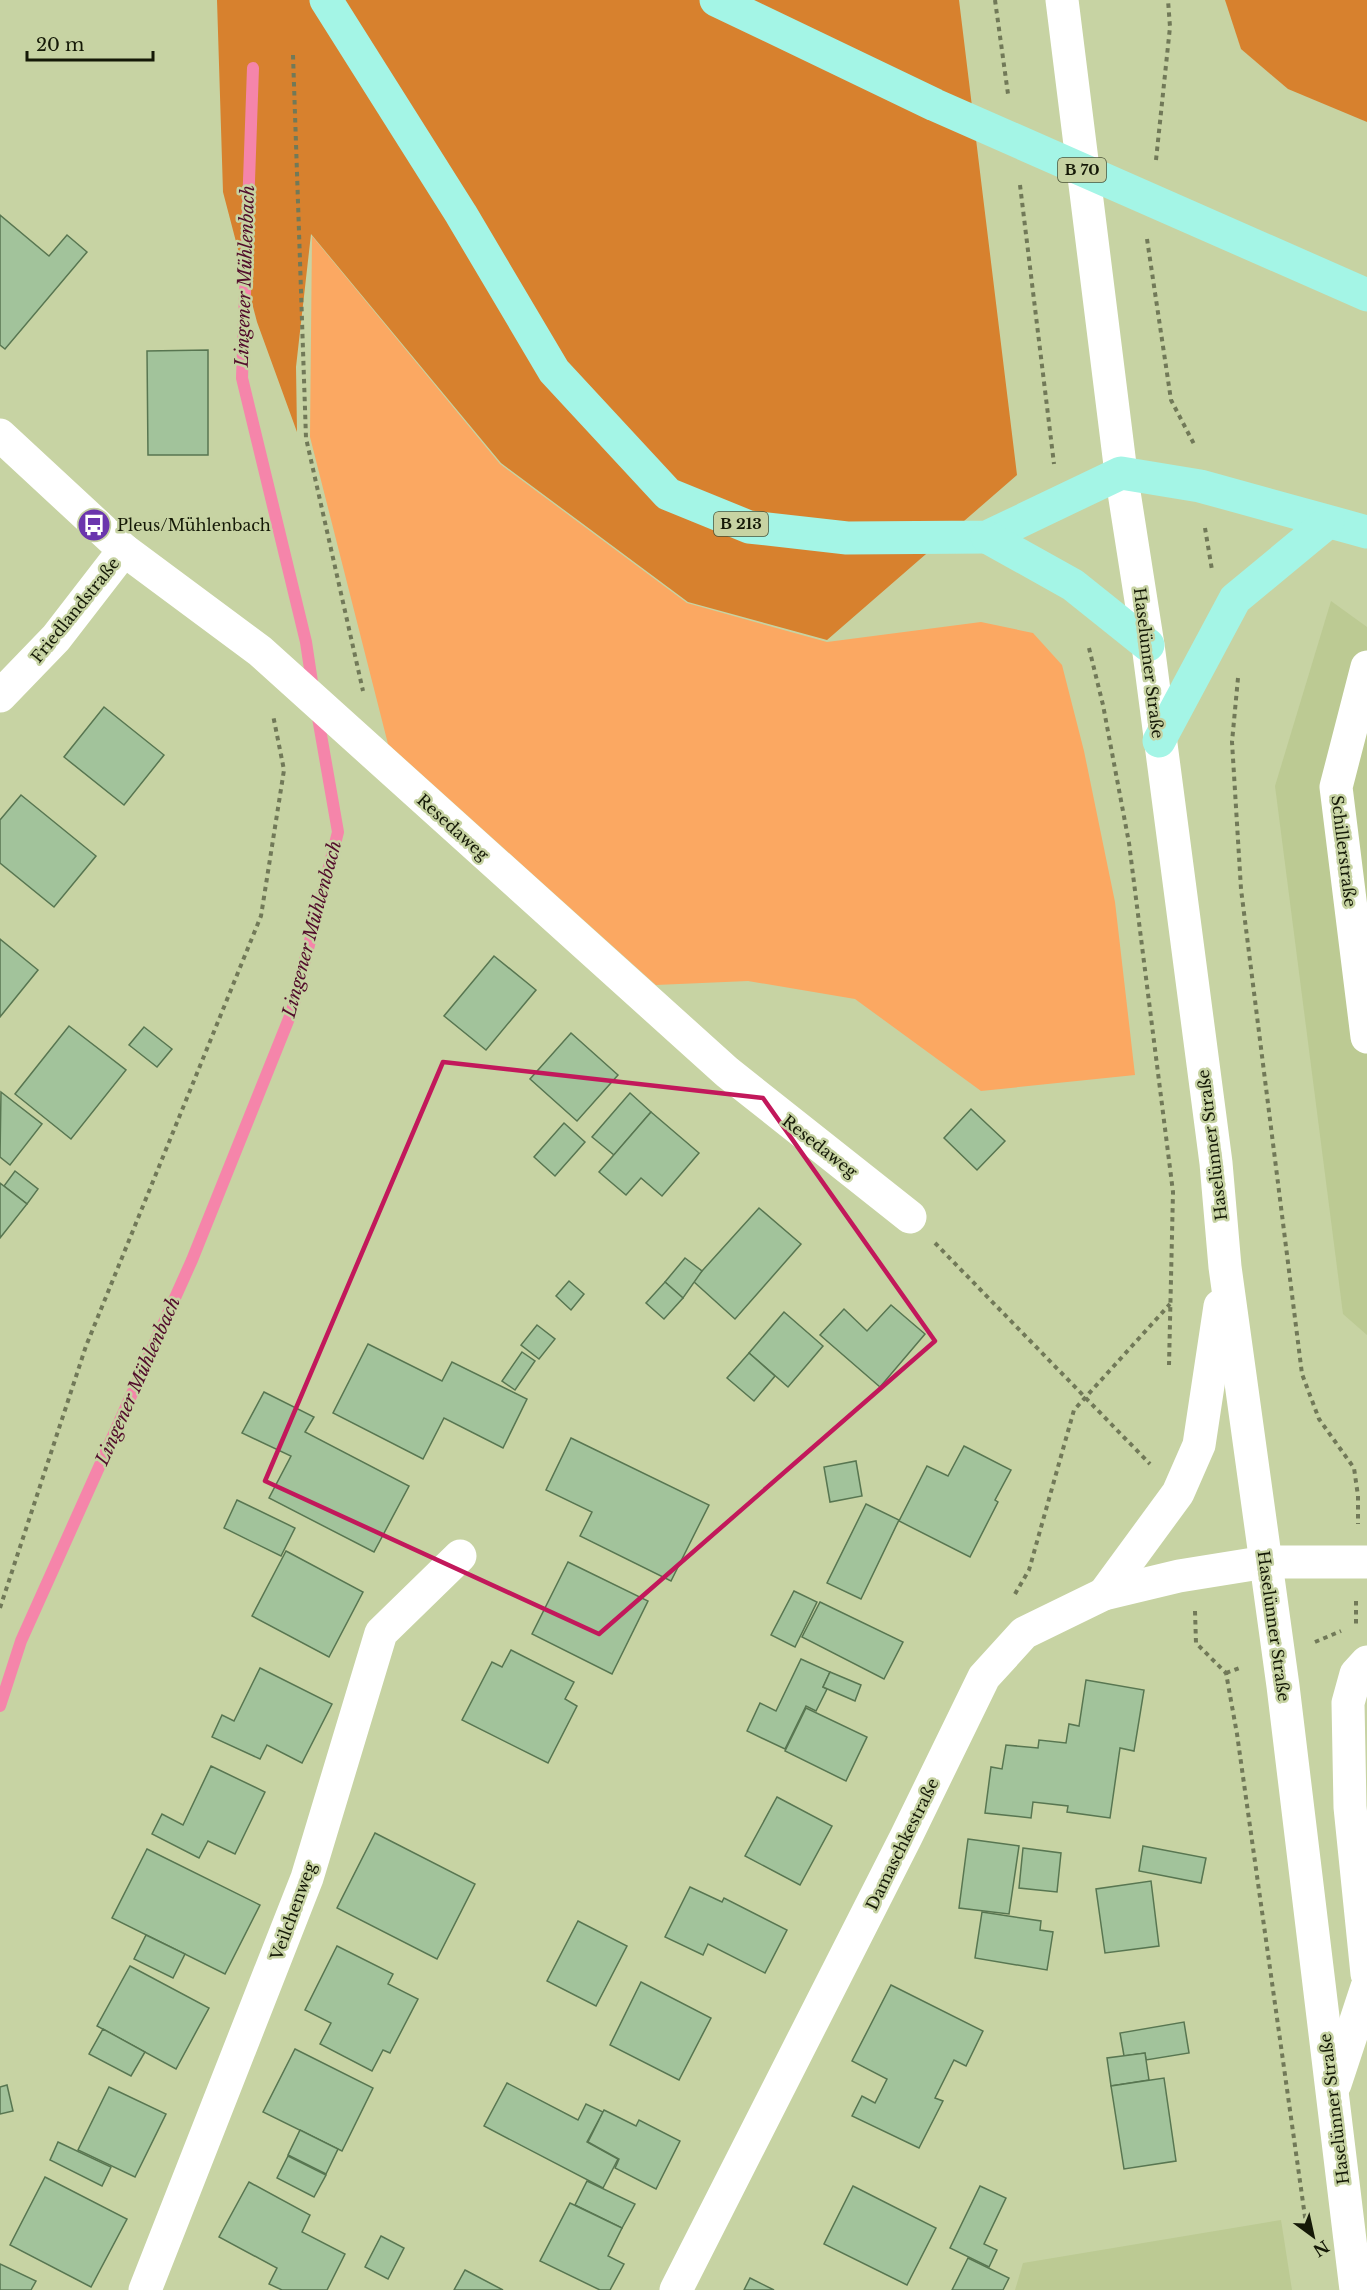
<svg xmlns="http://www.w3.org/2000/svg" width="1367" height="2290" viewBox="0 0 1367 2290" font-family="'Libre Baskerville',serif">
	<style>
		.built { fill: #bcca93 }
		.green { fill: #fba862 }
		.forest { fill: #d7812e }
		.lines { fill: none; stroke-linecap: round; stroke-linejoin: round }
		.stream { stroke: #f585aa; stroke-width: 12 }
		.building { fill: #a2c39b; stroke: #587651; stroke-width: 1.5 }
		.path { stroke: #717958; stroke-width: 4; stroke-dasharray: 4.5 4.5; stroke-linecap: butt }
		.minor { stroke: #fff; stroke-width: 33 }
		.major { stroke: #a4f5e6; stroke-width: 33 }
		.marked { fill: none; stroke: #c2185b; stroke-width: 4.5; stroke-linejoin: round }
		.labels { text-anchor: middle; stroke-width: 5; stroke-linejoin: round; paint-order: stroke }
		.shield { fill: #c7d3a3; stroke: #4a5136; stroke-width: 1.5 }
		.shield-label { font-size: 15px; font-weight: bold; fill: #151907 }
		.poi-label { font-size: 16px; fill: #151907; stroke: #c7d3a3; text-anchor: start }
		.street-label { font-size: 16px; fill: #151907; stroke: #c7d3a3 }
		.water-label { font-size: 18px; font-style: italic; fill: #520d2b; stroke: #c7d3a3 }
	</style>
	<rect width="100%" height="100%" fill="#c7d3a3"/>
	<g class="built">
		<polygon points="1331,601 1367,627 1367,1335 1343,1314 1275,786"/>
		<polygon points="1281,2220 1292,2290 1015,2290 1023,2263"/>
	</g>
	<polygon class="green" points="312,236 500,464 687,603 827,642 981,622 1033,633 1062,665 1084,751 1115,902 1135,1075 981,1091 855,999 748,981 656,985 388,744 310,437"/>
	<g class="forest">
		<polygon points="217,0 959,0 1017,475 827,640 688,602 501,463 311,234 296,367 297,432 257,322 223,192"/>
		<polygon points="1225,0 1367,0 1367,122 1288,89 1241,49"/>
	</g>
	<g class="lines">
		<g class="stream">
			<polyline points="253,68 242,378 306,642 313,689"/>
			<polyline points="0,1706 21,1641 192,1260 292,1011 338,832 317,712"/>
		</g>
	</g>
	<g class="building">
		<polygon points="0,215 49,256 67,235 87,252 5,349 0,345"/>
		<polygon points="208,350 208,455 148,455 147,351"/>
		<polygon points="104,707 164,755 124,805 64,757"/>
		<polygon points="21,795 96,856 54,907 0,863 0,820"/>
		<polygon points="0,939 38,970 0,1017"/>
		<polygon points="494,956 536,990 486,1050 444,1016"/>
		<polygon points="69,1026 126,1070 71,1139 15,1094"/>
		<polygon points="144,1027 172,1049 157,1067 129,1045"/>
		<polygon points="571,1033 618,1075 577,1121 530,1079"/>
		<polygon points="1,1092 42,1124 10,1165 0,1157"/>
		<polygon points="630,1093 651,1112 614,1155 592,1137"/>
		<polygon points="971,1109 1005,1141 977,1170 944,1138"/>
		<polygon points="651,1112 699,1153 662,1196 641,1178 626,1195 599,1172"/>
		<polygon points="564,1123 585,1142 555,1176 534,1157"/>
		<polygon points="15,1171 38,1189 27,1204 4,1186"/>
		<polygon points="0,1183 27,1204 0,1238"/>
		<polygon points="759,1208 801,1244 735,1319 693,1281"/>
		<polygon points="685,1258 702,1271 683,1298 665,1282"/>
		<polygon points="569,1281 584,1294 571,1310 556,1296"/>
		<polygon points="665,1282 683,1298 664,1319 646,1303"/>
		<polygon points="891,1305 925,1334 880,1387 820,1335 844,1309 867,1331"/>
		<polygon points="784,1312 823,1346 788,1387 749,1353"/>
		<polygon points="537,1325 555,1339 539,1359 521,1345"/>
		<polygon points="368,1344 442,1381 452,1362 527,1399 503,1448 444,1418 423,1459 333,1413"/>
		<polygon points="522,1352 535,1361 515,1390 502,1381"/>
		<polygon points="749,1353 775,1376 754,1401 727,1378"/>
		<polygon points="264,1392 314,1417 305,1432 409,1486 374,1552 269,1498 291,1456 242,1433"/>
		<polygon points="571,1438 709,1505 671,1581 580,1536 592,1512 546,1490"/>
		<polygon points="964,1446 1011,1470 995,1500 998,1502 970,1557 899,1521 927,1466 948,1476"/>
		<polygon points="856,1461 862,1496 830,1502 824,1467"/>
		<polygon points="237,1500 295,1528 281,1556 224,1528"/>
		<polygon points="866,1504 899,1520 861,1599 827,1583"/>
		<polygon points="286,1551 363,1592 329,1657 252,1616"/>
		<polygon points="568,1562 648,1601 612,1674 532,1634"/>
		<polygon points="794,1591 817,1602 795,1647 771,1635"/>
		<polygon points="820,1602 903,1642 884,1679 802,1637"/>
		<polygon points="511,1650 574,1682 565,1699 577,1706 548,1763 462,1720 492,1662 502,1667"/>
		<polygon points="801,1659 830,1672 823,1687 827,1689 816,1711 806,1706 785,1749 747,1731 760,1703 776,1711"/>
		<polygon points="260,1668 332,1704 302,1763 267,1745 260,1759 212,1737 222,1715 234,1721"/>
		<polygon points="830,1672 861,1685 855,1701 823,1687"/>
		<polygon points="1086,1680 1144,1690 1134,1751 1120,1748 1110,1818 1067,1812 1068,1806 1033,1802 1031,1818 985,1813 991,1767 1002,1769 1006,1745 1038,1748 1039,1740 1066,1743 1069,1724 1079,1726"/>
		<polygon points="806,1708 867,1737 846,1781 785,1751"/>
		<polygon points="211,1766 265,1792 235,1854 208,1841 199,1858 152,1834 162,1814 183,1825"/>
		<polygon points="777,1797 832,1826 800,1885 745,1856"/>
		<polygon points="375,1833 475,1884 437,1959 337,1908"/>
		<polygon points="968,1839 1019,1846 1009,1914 959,1908"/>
		<polygon points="1143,1846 1206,1858 1201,1883 1139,1871"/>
		<polygon points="1023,1848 1061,1853 1057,1892 1019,1888"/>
		<polygon points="147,1849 260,1905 225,1974 112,1918"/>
		<polygon points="1151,1881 1159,1946 1105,1953 1096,1889"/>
		<polygon points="690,1887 722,1902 724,1898 787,1930 765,1973 708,1944 703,1955 665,1937"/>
		<polygon points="982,1912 1041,1921 1040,1930 1053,1932 1047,1970 975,1958"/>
		<polygon points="578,1921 627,1946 596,2006 547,1981"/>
		<polygon points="146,1935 185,1954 173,1978 134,1959"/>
		<polygon points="337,1946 393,1974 388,1984 418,1999 390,2053 383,2050 372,2071 320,2044 331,2023 305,2010"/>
		<polygon points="130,1966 209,2008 176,2069 97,2026"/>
		<polygon points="641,1982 711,2018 679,2080 610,2045"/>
		<polygon points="891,1985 983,2031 966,2066 954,2060 935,2098 943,2101 919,2148 852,2116 862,2096 875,2103 887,2079 852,2061"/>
		<polygon points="1184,2022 1189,2053 1146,2060 1145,2053 1124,2056 1120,2033"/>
		<polygon points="103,2029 145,2052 131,2076 89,2054"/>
		<polygon points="295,2049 373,2088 342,2151 263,2112"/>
		<polygon points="1145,2053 1149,2080 1111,2086 1107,2058"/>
		<polygon points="1164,2078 1176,2161 1124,2169 1111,2086"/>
		<polygon points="507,2083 578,2120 586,2104 603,2112 587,2142 618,2159 603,2188 484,2126"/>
		<polygon points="7,2085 13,2111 0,2114 0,2087"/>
		<polygon points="109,2087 166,2114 135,2177 78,2150"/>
		<polygon points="604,2110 636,2126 639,2120 680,2141 656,2189 615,2168 619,2159 588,2142"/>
		<polygon points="300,2130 338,2149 326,2174 288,2155"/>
		<polygon points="58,2142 111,2167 102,2186 50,2160"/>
		<polygon points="288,2156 326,2175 314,2197 277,2178"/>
		<polygon points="45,2177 127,2219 91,2287 10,2245"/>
		<polygon points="587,2181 635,2204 622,2228 575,2205"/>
		<polygon points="249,2182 310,2215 302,2232 345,2254 327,2290 282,2290 269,2284 277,2268 219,2237"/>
		<polygon points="853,2186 936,2228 907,2285 824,2244"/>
		<polygon points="980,2186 1006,2198 984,2244 997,2250 989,2267 950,2248"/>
		<polygon points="570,2203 622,2228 608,2256 624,2264 610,2290 600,2290 540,2261"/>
		<polygon points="381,2236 404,2248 388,2279 365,2267"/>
		<polygon points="968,2258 1009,2278 1003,2290 952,2290"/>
		<polygon points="0,2264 36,2281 31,2290 0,2290"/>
		<polygon points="465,2270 503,2290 454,2290"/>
		<polygon points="750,2278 774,2290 744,2290"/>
	</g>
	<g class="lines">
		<g class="path">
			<polyline points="995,0 1008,94"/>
			<polyline points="293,55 306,438 363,691"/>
			<polyline points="1156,160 1170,27 1168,0"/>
			<polyline points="1020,185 1054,464"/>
			<polyline points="1147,239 1171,400 1195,446"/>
			<polyline points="1205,528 1212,570"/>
			<polyline points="1089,648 1103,705 1129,843 1173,1192 1169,1365"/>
			<polyline points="1238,678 1232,742 1241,889 1302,1374 1319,1419 1354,1468 1358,1496 1358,1524"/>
			<polyline points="935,1243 1150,1464"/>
			<polyline points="1015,1594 1029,1570 1074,1410 1170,1304"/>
			<polyline points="1356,1601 1356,1626"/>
			<polyline points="0,1608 86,1346 261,916 284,770 273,715"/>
			<polyline points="1195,1611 1196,1643 1226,1673 1237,1734 1306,2224"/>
			<polyline points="1315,1642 1341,1631"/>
			<polyline points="1226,1673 1242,1667"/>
		</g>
		<g class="minor">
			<polyline points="1062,0 1121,473 1148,645 1216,1163 1225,1267 1283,1686 1356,2290"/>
			<polyline points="0,435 124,550 260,651 727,1072 910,1217"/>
			<polyline points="1367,667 1336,787 1367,1037"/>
			<polyline points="0,696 56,638 124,550"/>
			<polyline points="1104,1594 1178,1493 1199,1445 1220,1306"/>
			<polyline points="1367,1662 1356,1674 1348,1703 1350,1807 1367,1974"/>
			<polyline points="1335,2084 1367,1987"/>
			<polyline points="145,2290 307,1878 381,1633 460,1556"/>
			<polyline points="676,2290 906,1837 984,1677 1024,1633 1104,1594 1179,1576 1266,1562 1367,1562"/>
		</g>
		<g class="major">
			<polyline points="326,0 461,214 554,371 668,494 749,527 847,538 987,537 1121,473 1200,486 1367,532"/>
			<polyline points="716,0 935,105 1367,295"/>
			<polyline points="987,537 1073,585 1148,645"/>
			<polyline points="1159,741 1235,599 1328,522"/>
		</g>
	</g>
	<path class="marked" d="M443,1062L763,1098L935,1341L599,1634L265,1481Z"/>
	<defs>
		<g id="bus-disc" transform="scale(1.725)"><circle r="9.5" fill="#6b36ad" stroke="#c7d3a3"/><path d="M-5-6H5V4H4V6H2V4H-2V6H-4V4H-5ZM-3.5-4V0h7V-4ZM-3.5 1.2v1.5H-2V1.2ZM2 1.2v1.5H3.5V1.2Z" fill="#fff"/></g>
	</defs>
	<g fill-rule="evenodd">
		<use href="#bus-disc" x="94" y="525"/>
	</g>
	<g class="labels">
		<g class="shield">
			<rect x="1058" y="158" width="48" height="24" rx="4.5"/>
			<rect x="714" y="512" width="54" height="24" rx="4.5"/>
		</g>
		<g class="shield-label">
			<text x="1082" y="175">B 70</text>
			<text x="741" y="529">B 213</text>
		</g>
		<g class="poi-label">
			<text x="117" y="531">Pleus/Mühlenbach</text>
		</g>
		<g class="street-label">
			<text transform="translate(75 610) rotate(-51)" y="6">Friedlandstraße</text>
			<text transform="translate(1149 663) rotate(83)" y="6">Haselünner Straße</text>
			<text transform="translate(453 827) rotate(42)" y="6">Resedaweg</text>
			<text transform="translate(1344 851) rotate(83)" y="6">Schillerstraße</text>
			<text transform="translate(1212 1145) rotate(-97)" y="6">Haselünner Straße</text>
			<text transform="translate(820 1146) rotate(38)" y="6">Resedaweg</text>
			<text transform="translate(1274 1626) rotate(82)" y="6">Haselünner Straße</text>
			<text transform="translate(902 1844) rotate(-64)" y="6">Damaschkestraße</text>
			<text transform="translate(293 1911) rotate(-70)" y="6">Veilchenweg</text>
			<text transform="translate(1334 2109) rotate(-97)" y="6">Haselünner Straße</text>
		</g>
		<g class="water-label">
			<text transform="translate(245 276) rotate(-88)" y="6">Lingener Mühlenbach</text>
			<text transform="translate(312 929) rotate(-75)" y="6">Lingener Mühlenbach</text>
			<text transform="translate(138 1381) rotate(-66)" y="6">Lingener Mühlenbach</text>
		</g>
	</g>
	<g transform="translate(1313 2236) rotate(147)" stroke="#c7d3a3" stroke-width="4.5" paint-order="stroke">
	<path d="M0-4.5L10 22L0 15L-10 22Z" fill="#151907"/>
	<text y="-9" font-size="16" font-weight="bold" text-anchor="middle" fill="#151907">N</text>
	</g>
	<path d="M27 51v9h126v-9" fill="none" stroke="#151907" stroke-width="3"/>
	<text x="36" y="51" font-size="18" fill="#151907" stroke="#c7d3a3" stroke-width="4.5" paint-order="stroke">20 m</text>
</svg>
